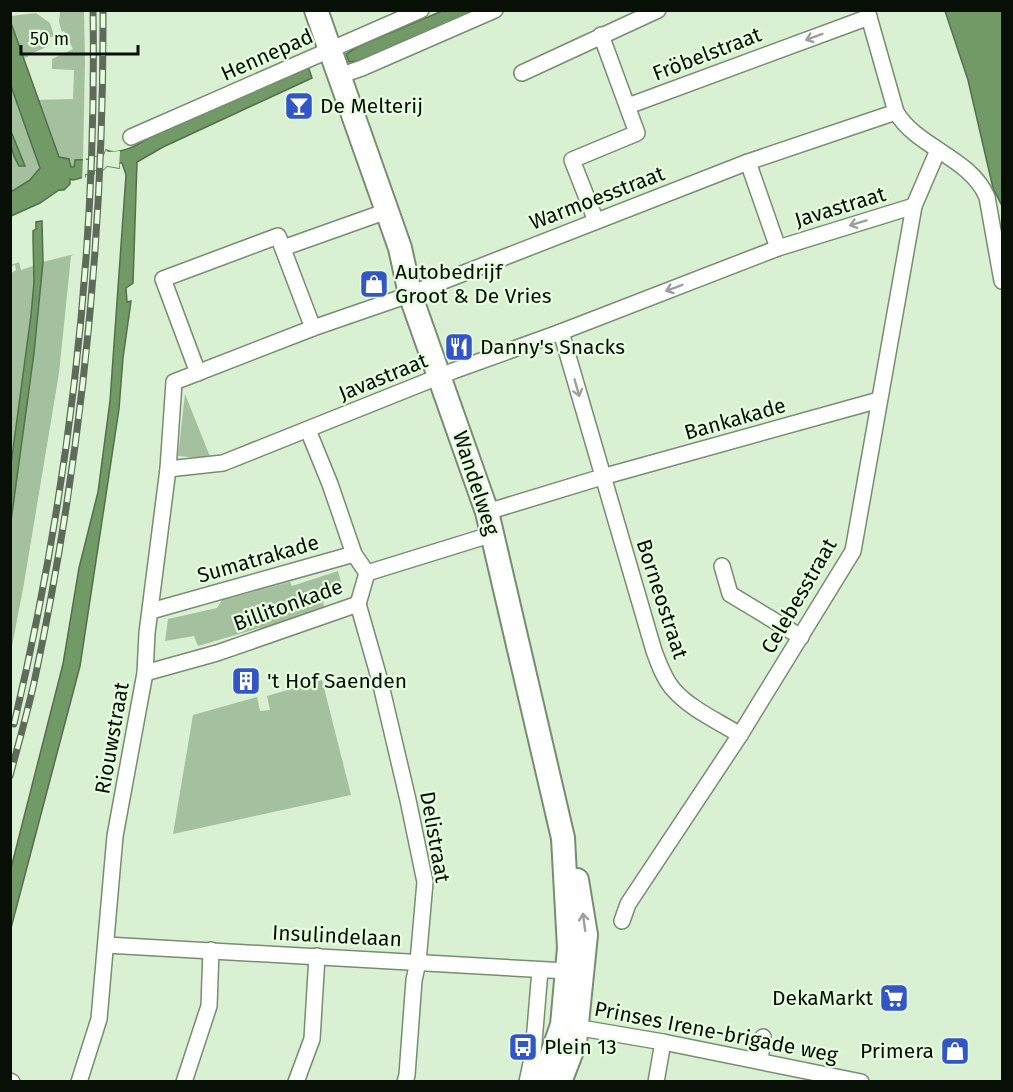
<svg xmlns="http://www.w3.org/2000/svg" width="1013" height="1092" viewBox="0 0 1013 1092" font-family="'Fira Sans',sans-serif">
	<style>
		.green { fill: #a5c09e }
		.water { fill: #719a66; stroke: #527049; stroke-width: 1.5 }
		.pier { fill: #d9f0d2 }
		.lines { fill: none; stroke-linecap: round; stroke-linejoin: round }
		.minor-casing { stroke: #778d71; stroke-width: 18 }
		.primary-casing { stroke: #778d71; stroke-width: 26 }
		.minor { stroke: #fff; stroke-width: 15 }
		.primary { stroke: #fff; stroke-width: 22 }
		.rail-casing { stroke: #5e6b5a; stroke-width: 7 }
		.rail { stroke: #e6fedf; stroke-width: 4.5; stroke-dasharray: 14; stroke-linecap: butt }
		.oneway { stroke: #9c9f9b }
		.labels { text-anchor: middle; stroke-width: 4.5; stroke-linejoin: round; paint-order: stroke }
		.street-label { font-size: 21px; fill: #080f06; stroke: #e6fedf }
		.poi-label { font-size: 21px; fill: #080f06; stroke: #e6fedf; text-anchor: start }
	</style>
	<rect width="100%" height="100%" fill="#d9f0d2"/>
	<g class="green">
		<polygon points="60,11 84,11 85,62 83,160 75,160 74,167 71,167 71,161 69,163 63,191 58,191 40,203 11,215 11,16 36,13 50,23 54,36 46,39 49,46 28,55 28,57 24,58 39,108 41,107 37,100 73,99 74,70 52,69 52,59 73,49 64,31 62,32 59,22"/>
		<polygon points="74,254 71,256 59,373 23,589 11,651 10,274 16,270 15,265 11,266 11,265 19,262 21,270 36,265 43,267 43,262"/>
		<polygon points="185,394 211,459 178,456"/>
		<polygon points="338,571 344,593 323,599 324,608 263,631 259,628 198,646 194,636 165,641 168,619 217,608 222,600 290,582 292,586"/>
		<polygon points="322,680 351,795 173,834 193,715 257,697 260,711 270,710 267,696"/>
	</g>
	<g class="water">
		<polygon points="442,11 476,11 363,60 349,62 346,54 359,46"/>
		<polygon points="945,11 1002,11 1002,206 993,188 968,80"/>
		<path d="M11,23L59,157L69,159L71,167H74L75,160L95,159V157L104,155L106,150C118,156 141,144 153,135L308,66L312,78L163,147L137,162L133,283L126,288L127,302L131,301L123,358L119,409L80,666L11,928V868L63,664L79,568L98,492L110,401L126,175L122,163H119V168L107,166L102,171L94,170V174H85V177L73,180L70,179V184L64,190H59L40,203L11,216V192L30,180L40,168L11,86Z"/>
		<path d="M10,129L25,166H19C11,153 10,143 10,129Z"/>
		<polygon points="42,221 43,262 34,353 11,521 11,464 31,315 34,282 33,238 33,231 36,229 36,222"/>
	</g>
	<polygon class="pier" points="106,150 108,152 120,151 119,168 107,166 102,171 94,170 94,174 85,174 85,180 82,181 83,157 86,157 86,160 91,160 95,159 95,157 104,155"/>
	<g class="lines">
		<g class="minor-casing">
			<g id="minor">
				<path d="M867,10L896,112C917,148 970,157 987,197L1002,281"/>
				<polyline points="522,73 658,10"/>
				<polyline points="339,76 362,68 495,10"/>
				<polyline points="628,106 869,17"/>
				<polyline points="131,137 421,10"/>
				<polyline points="748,162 778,248"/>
				<polyline points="596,221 572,160 637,133 601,35"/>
				<polyline points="283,248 387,211"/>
				<path d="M561,332L654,651C659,664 664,679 673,689C690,709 718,721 740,735"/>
				<polyline points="198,373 163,279 278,236 313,328"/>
				<polyline points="308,430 330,484 354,554 367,573"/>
				<polyline points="168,469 223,463 453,371 561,332 778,248 914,206"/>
				<polyline points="487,512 602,477 879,400"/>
				<polyline points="722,566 730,594 801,637"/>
				<polyline points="367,573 493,534"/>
				<polyline points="358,604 380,681 408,800 425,882 418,962 414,980 407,1075 405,1082"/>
				<polyline points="358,604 367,573"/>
				<polyline points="151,611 354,554"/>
				<polyline points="145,673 217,653 358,604"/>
				<polyline points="622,921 628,904 740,735 853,551 914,206 938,150"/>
				<polyline points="106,945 567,971"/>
				<polyline points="569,1026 663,1042 861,1082"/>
				<polyline points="760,1061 763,1037"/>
				<polyline points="10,1081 12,1082"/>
				<polyline points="79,1082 99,1019 115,836 145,673 147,633 168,469 174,382 313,328 400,298 748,162 896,112"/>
				<polyline points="184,1082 209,1006 211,950"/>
				<polyline points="296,1082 312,1039 317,956"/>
				<polyline points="527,1082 533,1054 540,970"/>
				<polyline points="656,1082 663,1042"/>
			</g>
		</g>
		<g class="primary-casing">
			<g id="primary">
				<polyline points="316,10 387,211 400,248 410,294 487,512 563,838 569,948 562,1025 542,1082"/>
				<polyline points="560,1082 575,1043 586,935 577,880"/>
			</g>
		</g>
		<use href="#minor" class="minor"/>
		<use href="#primary" class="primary"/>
		<g class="rail-casing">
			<g id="rail">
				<path d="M14,724C69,491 97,250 93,10"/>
				<path d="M10,776C18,745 27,714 34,683C81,462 104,237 103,10"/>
			</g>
		</g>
		<use href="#rail" class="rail"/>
	</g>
	<defs><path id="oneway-shaft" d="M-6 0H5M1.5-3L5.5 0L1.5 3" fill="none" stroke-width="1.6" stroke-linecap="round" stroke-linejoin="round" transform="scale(1.5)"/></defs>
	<g class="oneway">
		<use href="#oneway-shaft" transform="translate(814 37) rotate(160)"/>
		<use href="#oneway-shaft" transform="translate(858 223) rotate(163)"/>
		<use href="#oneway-shaft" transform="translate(674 288) rotate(159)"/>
		<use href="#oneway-shaft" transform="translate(577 388) rotate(74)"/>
		<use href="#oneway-shaft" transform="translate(584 922) rotate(-98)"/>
	</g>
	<defs>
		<g id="bar-square" transform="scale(1.5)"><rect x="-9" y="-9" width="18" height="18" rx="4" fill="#3356c7" stroke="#e6fedf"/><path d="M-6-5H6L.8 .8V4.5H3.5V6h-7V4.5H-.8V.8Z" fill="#fff"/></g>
		<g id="shop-square" transform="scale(1.5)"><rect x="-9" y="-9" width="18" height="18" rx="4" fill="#3356c7" stroke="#e6fedf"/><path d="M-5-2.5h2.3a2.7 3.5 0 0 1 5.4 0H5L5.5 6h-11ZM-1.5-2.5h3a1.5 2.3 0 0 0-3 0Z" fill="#fff"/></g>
		<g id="restaurant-square" transform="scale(1.5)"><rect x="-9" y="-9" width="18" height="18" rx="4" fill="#3356c7" stroke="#e6fedf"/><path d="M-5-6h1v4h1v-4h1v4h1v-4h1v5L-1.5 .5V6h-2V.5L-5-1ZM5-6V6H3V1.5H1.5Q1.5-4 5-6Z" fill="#fff"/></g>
		<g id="building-square" transform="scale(1.5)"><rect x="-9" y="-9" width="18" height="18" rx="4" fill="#3356c7" stroke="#e6fedf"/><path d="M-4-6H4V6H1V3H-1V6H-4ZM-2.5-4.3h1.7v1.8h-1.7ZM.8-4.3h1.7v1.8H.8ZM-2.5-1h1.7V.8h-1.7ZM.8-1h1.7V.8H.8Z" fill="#fff"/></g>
		<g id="supermarket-square" transform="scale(1.5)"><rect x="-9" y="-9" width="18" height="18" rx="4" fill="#3356c7" stroke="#e6fedf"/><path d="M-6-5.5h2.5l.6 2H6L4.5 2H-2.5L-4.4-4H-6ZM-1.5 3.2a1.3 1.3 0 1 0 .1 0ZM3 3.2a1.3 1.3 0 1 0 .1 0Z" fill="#fff"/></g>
		<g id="bus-square" transform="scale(1.5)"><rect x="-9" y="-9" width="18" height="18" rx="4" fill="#3356c7" stroke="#e6fedf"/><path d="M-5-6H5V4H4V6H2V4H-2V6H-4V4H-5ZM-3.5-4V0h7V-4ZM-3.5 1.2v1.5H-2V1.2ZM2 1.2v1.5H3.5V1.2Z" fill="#fff"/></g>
	</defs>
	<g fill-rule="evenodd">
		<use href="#bar-square" x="299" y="106"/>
		<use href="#shop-square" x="374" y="284"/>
		<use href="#restaurant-square" x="459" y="347"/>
		<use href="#building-square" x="246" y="681"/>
		<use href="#supermarket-square" x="894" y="998"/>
		<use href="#bus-square" x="523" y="1047"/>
		<use href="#shop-square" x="955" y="1051"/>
	</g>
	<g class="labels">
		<g class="street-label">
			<text transform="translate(707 54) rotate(-21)" y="7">Fröbelstraat</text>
			<text transform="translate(267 55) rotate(-24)" y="7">Hennepad</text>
			<text transform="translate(597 198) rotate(-21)" y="7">Warmoesstraat</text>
			<text transform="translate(840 207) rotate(-17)" y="7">Javastraat</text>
			<text transform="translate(383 377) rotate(-22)" y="7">Javastraat</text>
			<text transform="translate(735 419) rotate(-16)" y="7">Bankakade</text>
			<text transform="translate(476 483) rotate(72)" y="7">Wandelweg</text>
			<text transform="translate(258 559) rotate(-16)" y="7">Sumatrakade</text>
			<text transform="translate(799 596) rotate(-60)" y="7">Celebesstraat</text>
			<text transform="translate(662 599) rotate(72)" y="7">Borneostraat</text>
			<text transform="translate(288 605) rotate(-20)" y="7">Billitonkade</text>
			<text transform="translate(112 738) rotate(-80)" y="7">Riouwstraat</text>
			<text transform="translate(435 837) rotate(80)" y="7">Delistraat</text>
			<text transform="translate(337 936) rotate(3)" y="7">Insulindelaan</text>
			<text transform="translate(716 1032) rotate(11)" y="7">Prinses Irene-brigade weg</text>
		</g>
		<g class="poi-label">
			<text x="320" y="113">De Melterij</text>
			<text x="395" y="279">Autobedrijf<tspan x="395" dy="24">Groot &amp; De Vries</tspan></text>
			<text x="480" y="354">Danny's Snacks</text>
			<text x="267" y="688">'t Hof Saenden</text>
			<text x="873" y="1005" text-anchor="end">DekaMarkt</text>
			<text x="544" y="1054">Plein 13</text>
			<text x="934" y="1058" text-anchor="end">Primera</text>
		</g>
	</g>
	<rect width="1013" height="1092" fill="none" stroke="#080f06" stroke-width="24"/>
	<path d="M21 45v9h117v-9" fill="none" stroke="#080f06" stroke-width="3"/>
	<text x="30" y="45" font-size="18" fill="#080f06" stroke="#e6fedf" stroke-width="4.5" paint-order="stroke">50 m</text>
</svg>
